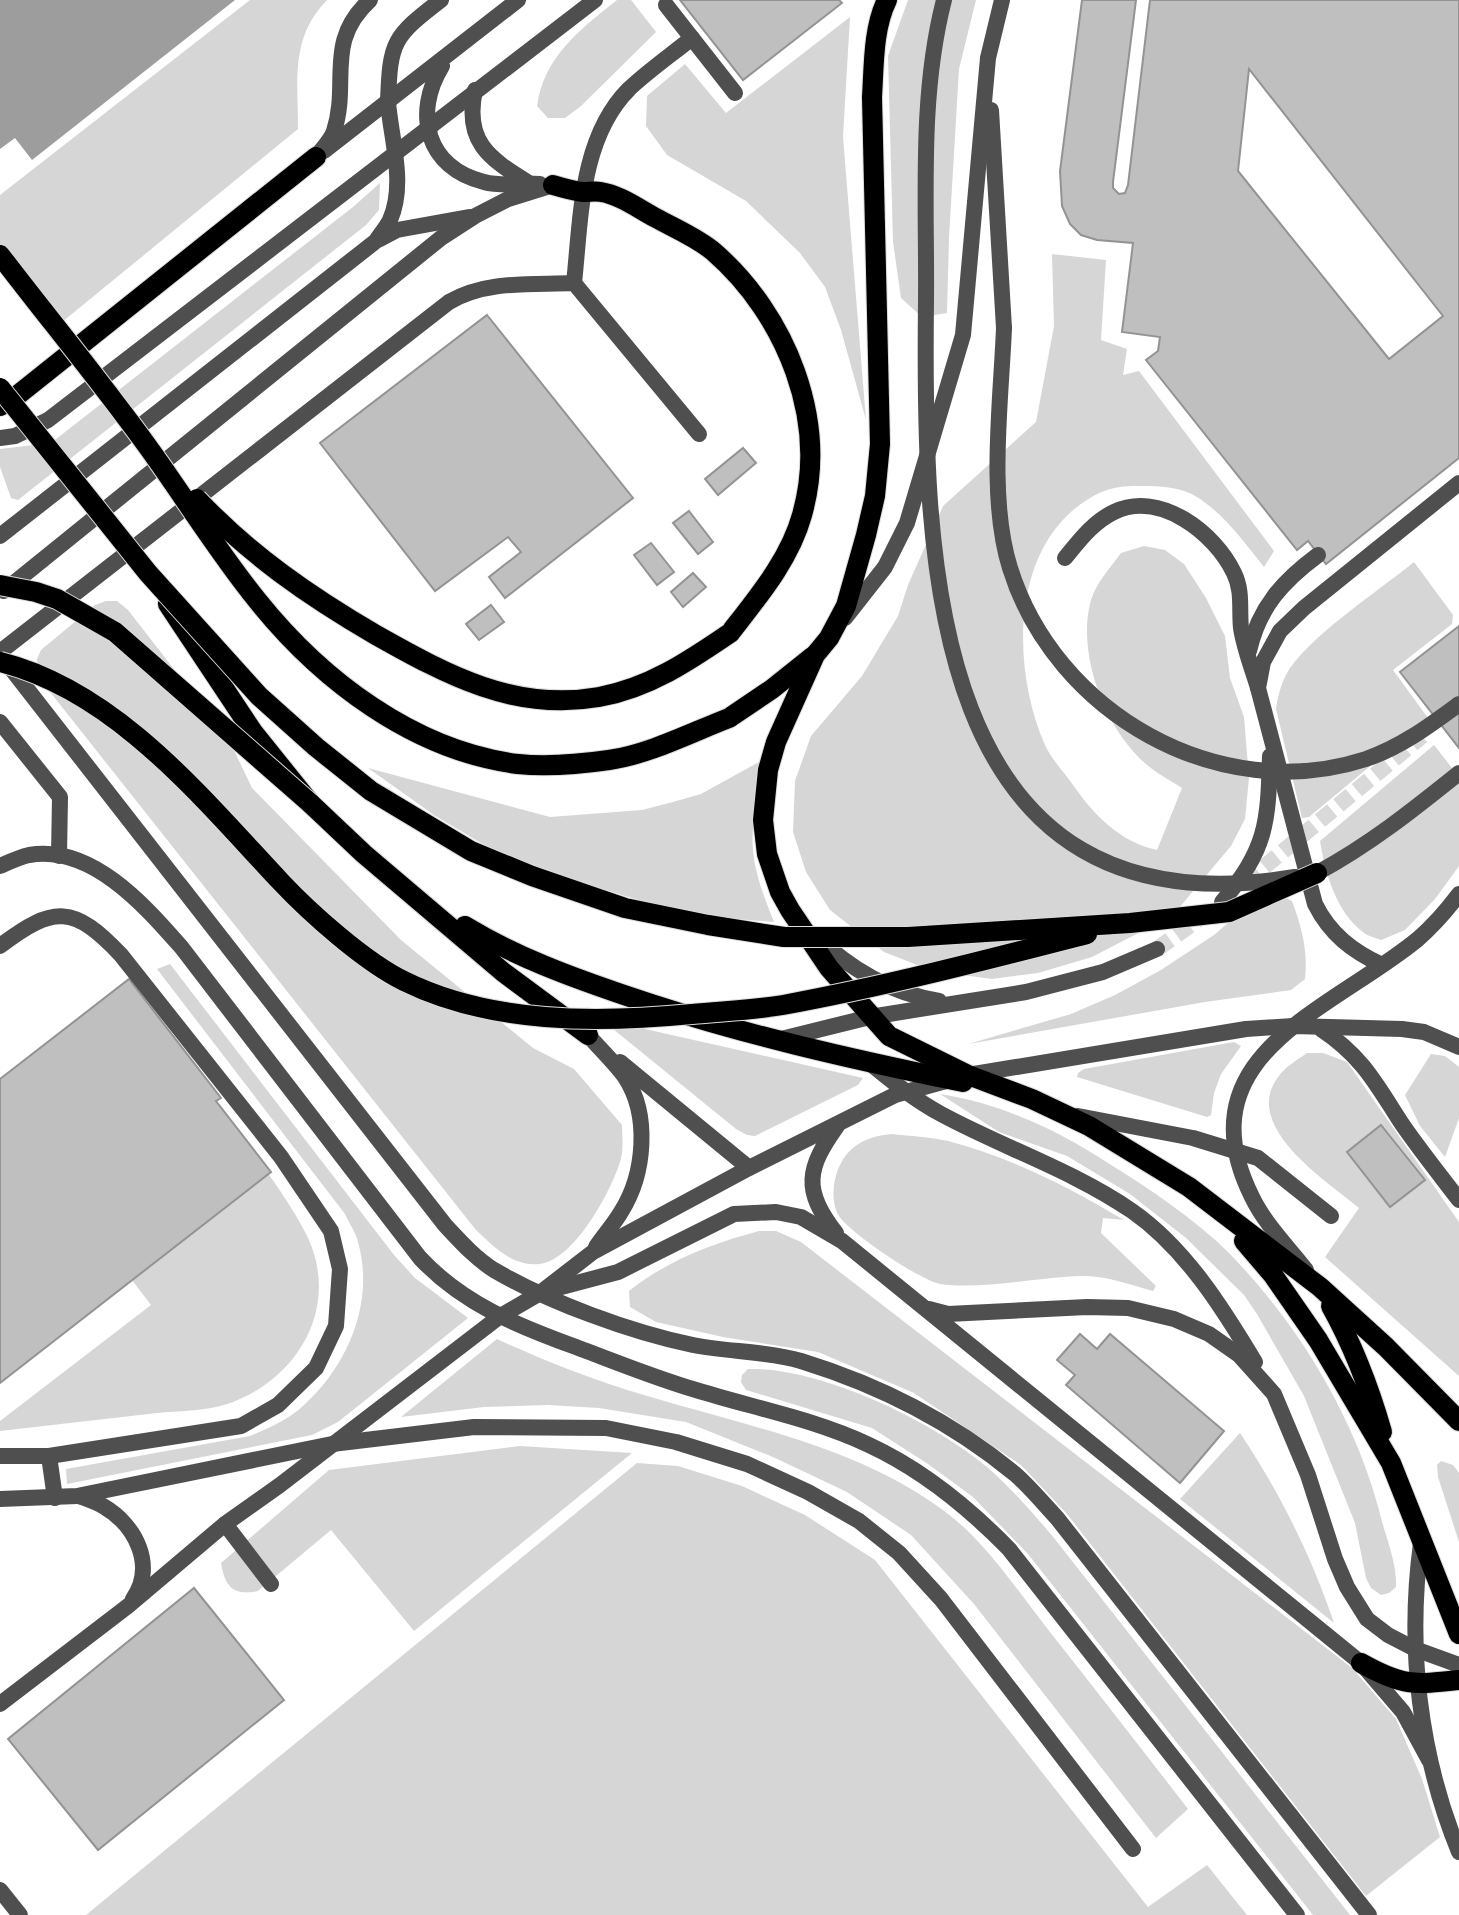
<svg xmlns="http://www.w3.org/2000/svg" width="1459" height="1915" viewBox="0 0 1459 1915" font-family="Signika,sans-serif">
	<style>
		.green { fill: #d6d6d6 }
		.water { fill: #9d9d9d }
		.building { fill: #bfbfbf; stroke: #939393; stroke-width: 2; fill-rule: evenodd }
		.lines { fill: none; stroke-linecap: round; stroke-linejoin: round }
		.minor-tunnel { stroke: #d9d9d9; stroke-width: 16; stroke-dasharray: 16 8; stroke-linecap: butt }
		.primary-casing { stroke: #dbdbdb; stroke-width: 22 }
		.service { stroke: #4f4f4f; stroke-width: 16 }
		.minor { stroke: #4f4f4f; stroke-width: 16 }
		.tertiary { stroke: #4f4f4f; stroke-width: 16 }
		.primary { stroke: #000; stroke-width: 20 }
		.primary-bridge-casing { stroke: #dbdbdb; stroke-width: 22; stroke-linecap: butt }
		.minor-bridge { stroke: #4f4f4f; stroke-width: 16 }
		.primary-bridge { stroke: #000; stroke-width: 20 }
	</style>
	<rect width="100%" height="100%" fill="#fff"/>
	<g class="green">
		<path d="M250,0H327C290,38 298,80 298,129L56,327L0,253V195Z"/>
		<path d="M617,0H631L656,32L581,106L565,118H548L537,106C544,56 581,29 617,0Z"/>
		<polygon points="908,0 976,0 959,69 949,238 947,313 922,317 901,298 893,242 888,56"/>
		<polygon points="850,17 843,137 866,420 841,330 825,287 800,253 746,201 667,155 646,126 647,96 685,64 726,113"/>
		<polygon points="380,183 379,210 366,225 18,500 11,498 0,467 0,449 51,443 353,207"/>
		<path d="M1052,254L1106,260L1101,340L1127,349L1123,375L1139,371L1274,551L1264,567C1244,542 1225,515 1197,497C1178,485 1153,486 1132,486C1108,486 1090,496 1072,511C1010,565 1014,675 1045,745C1051,759 1064,772 1073,785C1094,815 1120,842 1157,850L1182,788C1170,780 1156,773 1146,764C1105,729 1076,653 1091,600C1096,583 1111,567 1121,553L1144,546L1165,550L1184,564L1206,598L1225,636L1230,678L1244,717L1249,778L1245,819L1231,846L1173,915L1092,957L1038,973L992,979L933,971L884,952L830,910L806,872L793,832L795,781L811,736L862,676L898,616L908,585L943,506L1036,422L1054,326Z"/>
		<path d="M1414,562L1453,615L1452,624L1393,670L1428,718L1309,817L1302,818L1276,709C1278,695 1282,680 1290,668C1317,631 1377,592 1414,562Z"/>
		<path d="M106,601H117L128,610L229,740L252,788L401,940L533,1048L574,1069L622,1125C622,1137 624,1150 620,1162C611,1191 574,1261 539,1264C513,1267 493,1246 476,1230L39,678L37,659L41,650L95,605Z"/>
		<path d="M1434,745L1459,777V866L1435,899L1405,930L1381,940C1376,938 1367,936 1363,932C1336,912 1325,872 1320,841Z"/>
		<path d="M768,757C762,787 750,819 753,850C755,875 765,899 774,922L711,917L671,910L541,870L486,846L434,815L368,768L550,817L642,810L673,802L701,794Z"/>
		<path d="M1280,895L1292,901C1302,928 1308,951 1305,979L1291,990L1205,1002L968,1044L1071,1014L1115,995L1161,970L1214,935L1249,905Z"/>
		<path d="M170,964L394,1255L415,1278L468,1318L338,1422L312,1435L67,1484L66,1469L250,1436C269,1428 288,1420 304,1405C348,1365 375,1302 358,1242C356,1233 349,1223 345,1214L157,969Z"/>
		<polygon points="586,1007 645,1029 863,1078 858,1085 755,1136 747,1135 736,1129"/>
		<polygon points="1234,1042 1241,1046 1221,1074 1214,1093 1211,1115 1207,1117 1077,1077 1078,1073 1084,1069"/>
		<path d="M1307,1053H1323L1347,1062L1459,1222V1376L1325,1257L1359,1208C1327,1181 1241,1127 1278,1077C1285,1067 1297,1060 1307,1053Z"/>
		<polygon points="1431,1054 1445,1056 1459,1067 1459,1118 1445,1157 1420,1126 1405,1095"/>
		<path d="M940,1094C1000,1103 1057,1130 1108,1163C1150,1189 1195,1219 1230,1254C1298,1324 1354,1416 1379,1510C1385,1536 1397,1561 1396,1587L1389,1593L1381,1595L1371,1588L1366,1578L1355,1523L1304,1396L1257,1314L1244,1295L1186,1238L1130,1194L1067,1156L999,1132Z"/>
		<path d="M892,1134C910,1136 930,1137 948,1141C1010,1157 1069,1187 1124,1220L1103,1218L1101,1233L1156,1286L1153,1291C1131,1285 1105,1275 1081,1276C1039,1277 982,1290 940,1284C920,1280 851,1234 839,1216C830,1202 833,1177 841,1163C852,1143 870,1136 892,1134Z"/>
		<path d="M256,1156C274,1182 294,1209 308,1238C341,1310 295,1383 224,1405C203,1411 178,1411 157,1413C105,1419 52,1425 0,1431V1421L151,1305L119,1263Z"/>
		<path d="M759,1231H776L801,1242L1352,1668L1396,1719L1422,1779L1440,1837L1366,1896L1067,1514L1021,1465L914,1393L818,1352L723,1337L656,1322L630,1307L629,1291C666,1261 714,1243 759,1231Z"/>
		<path d="M497,1339C545,1361 593,1380 644,1395C749,1427 863,1447 952,1517C988,1546 1018,1591 1046,1627C1094,1688 1141,1748 1188,1809L1156,1838L974,1604L911,1535L847,1492L773,1457L686,1422L599,1408L548,1405L484,1407L401,1417Z"/>
		<path d="M748,1369C821,1367 932,1421 987,1467C1012,1489 1033,1513 1054,1538L1350,1915H1313L1028,1554L973,1497L928,1464L872,1428L746,1390L741,1382L742,1375Z"/>
		<path d="M1240,1433C1280,1493 1311,1555 1334,1623L1180,1499Z"/>
		<path d="M520,1446L632,1453L414,1631L331,1530L258,1591C233,1596 225,1587 221,1563L329,1470Z"/>
		<polygon points="1441,1461 1453,1465 1459,1473 1459,1542 1438,1477 1437,1465"/>
		<polygon points="637,1463 678,1466 742,1486 805,1515 875,1560 1148,1907 1207,1865 1247,1915 86,1915"/>
	</g>
	<polygon class="water" points="0,0 235,0 32,160 15,138 0,149"/>
	<g class="building">
		<polygon points="680,0 839,0 842,3 743,80"/>
		<path d="M1082,0H1136L1113,182V188L1119,194L1125,193L1128,185L1150,0H1459V458L1326,564L1308,541L1297,550L1146,360L1158,351L1160,337L1122,332L1133,243L1097,240L1081,235L1070,224L1062,206L1060,171ZM1249,69L1443,316L1389,359L1238,171Z"/>
		<polygon points="487,315 633,498 505,598 489,577 521,552 508,537 435,591 320,443"/>
		<polygon points="743,448 756,463 718,495 705,479"/>
		<polygon points="689,511 713,542 698,554 673,523"/>
		<polygon points="651,543 674,572 657,585 634,555"/>
		<polygon points="693,573 706,587 683,607 671,592"/>
		<polygon points="491,605 504,622 479,640 466,624"/>
		<polygon points="1459,626 1459,748 1400,672"/>
		<polygon points="129,979 221,1098 216,1101 271,1172 0,1383 0,1079"/>
		<polygon points="1381,1125 1425,1180 1390,1207 1347,1152"/>
		<polygon points="1080,1334 1097,1349 1110,1334 1224,1431 1180,1483 1066,1385 1075,1375 1057,1360"/>
		<polygon points="194,1588 284,1700 98,1850 8,1739"/>
	</g>
	<g class="lines">
		<g class="minor-tunnel">
			<polyline points="1246,882 1422,736"/>
			<polyline points="1157,949 1206,914"/>
		</g>
		<g class="primary-casing">
			<g id="primary">
				<path d="M887,0C873,28 874,66 872,97L880,444L875,496L866,535L846,606L829,638L815,655L776,742L768,770L763,820L767,854L780,892L790,910L829,968L889,1036L968,1075L1032,1099L1089,1126L1189,1187L1320,1287L1386,1347L1459,1421"/>
				<path d="M553,185C563,188 573,191 583,192C589,192 595,191 601,192C620,195 639,209 656,218C674,228 698,238 714,252C786,315 829,420 802,515C790,559 758,597 730,633"/>
				<polyline points="0,406 14,398 316,157"/>
				<polyline points="168,604 253,732 310,803 364,854 503,972 588,1035"/>
				<polyline points="729,718 772,689 812,657"/>
				<path d="M465,926C516,957 571,977 627,996C736,1033 850,1059 963,1082"/>
				<polyline points="1244,1241 1273,1275 1318,1340 1391,1463 1459,1634"/>
				<path d="M1331,1306C1354,1347 1369,1387 1382,1432"/>
				<path d="M1361,1663C1402,1686 1413,1685 1459,1680"/>
			</g>
		</g>
		<g class="service">
			<polyline points="666,5 735,93"/>
			<path d="M692,38C671,55 648,71 629,89C580,138 581,219 574,283L699,434"/>
			<path d="M1065,558C1079,541 1093,522 1114,512C1160,490 1215,533 1234,573C1243,591 1239,610 1241,628C1244,648 1252,668 1258,688"/>
			<path d="M1249,651C1259,607 1283,581 1318,555"/>
			<path d="M0,652L449,302C487,280 532,285 574,283"/>
			<polyline points="0,722 60,797 59,856"/>
			<polyline points="1078,1116 1193,1138 1258,1158 1331,1216"/>
			<polyline points="225,1524 271,1584"/>
		</g>
		<g class="minor">
			<path d="M442,66C413,113 426,168 484,182C501,187 522,183 540,184"/>
			<path d="M475,90C464,141 488,158 529,183"/>
			<polyline points="991,110 1004,328"/>
			<polyline points="324,151 518,0"/>
			<polyline points="380,239 397,230 469,217"/>
			<polyline points="0,438 15,436 48,420 595,0"/>
			<path d="M0,536L376,241C380,234 387,227 390,220C406,184 391,139 388,102"/>
			<polyline points="4,591 441,238 475,216 508,199 553,185"/>
			<polyline points="845,618 885,567 907,523 963,335 988,58 1002,0"/>
			<path d="M6,662L445,1225C460,1241 475,1258 494,1270C549,1302 630,1332 693,1345C728,1352 767,1351 801,1361C879,1385 952,1422 1015,1474C1030,1487 1043,1503 1057,1518L1369,1915"/>
			<path d="M0,866C9,862 20,857 29,855C92,844 146,907 182,948L420,1258C463,1304 518,1326 576,1347C616,1362 655,1378 696,1390C754,1408 814,1419 869,1445C923,1470 968,1507 1009,1549L1297,1915"/>
			<path d="M1317,873C1369,845 1413,810 1459,773"/>
			<path d="M1222,902C1267,848 1268,824 1270,756"/>
			<path d="M814,934C849,969 891,993 939,1001"/>
			<path d="M0,946C54,905 74,905 121,955L281,1157L331,1231L340,1269L336,1326L316,1368L278,1405L241,1426L49,1456H0"/>
			<path d="M1382,965C1352,951 1330,934 1315,904L1258,688L1263,662L1280,631L1304,608L1459,483"/>
			<path d="M1321,1029C1363,1057 1376,1084 1402,1124C1420,1150 1440,1175 1459,1200"/>
			<path d="M588,1035C600,1049 614,1062 625,1077C650,1115 645,1174 621,1212C614,1224 604,1235 596,1247"/>
			<polyline points="777,1040 870,1017 1026,992 1103,972 1157,949"/>
			<polyline points="620,1062 749,1168"/>
			<path d="M871,1064C893,1082 915,1100 941,1114C1004,1148 1072,1170 1132,1211C1185,1248 1222,1307 1255,1362"/>
			<path d="M836,1233C802,1190 807,1168 837,1126"/>
			<path d="M1306,1270C1288,1247 1265,1224 1252,1197C1181,1055 1332,1010 1418,939C1434,925 1447,910 1459,894"/>
			<polyline points="550,1290 618,1272 734,1214 776,1212 801,1217 842,1241 1361,1663 1403,1712 1429,1760"/>
			<polyline points="929,1309 948,1314 1087,1307 1128,1308 1174,1319 1209,1334 1239,1355 1274,1394 1308,1475 1335,1559 1347,1587 1367,1619 1388,1635 1415,1649 1459,1665"/>
			<polyline points="49,1456 55,1498"/>
			<path d="M79,1496C87,1499 96,1502 103,1506C136,1525 156,1566 133,1599"/>
			<polyline points="0,1499 77,1496 332,1444 474,1427 606,1428 676,1442 747,1464 808,1492 859,1521 899,1553 941,1599 1133,1849"/>
			<path d="M1421,1543C1407,1647 1419,1754 1459,1852"/>
			<polyline points="0,1704 128,1606 225,1524 280,1485 499,1317 540,1293 593,1252 749,1168 895,1095 968,1075 1246,1029 1293,1026 1402,1029 1424,1032 1459,1047"/>
			<polyline points="0,1890 20,1915"/>
		</g>
		<g class="tertiary">
			<path d="M388,102C390,41 393,37 441,0"/>
			<path d="M316,157C322,149 331,140 334,131C350,82 324,42 370,0"/>
		</g>
		<use href="#primary" class="primary"/>
		<g class="primary-bridge-casing">
			<g id="primary-bridge">
				<path d="M0,255C49,319 101,382 148,447C185,498 218,552 257,600C321,680 414,751 518,764C547,767 581,764 609,760C650,754 690,733 729,718"/>
				<polyline points="0,388 148,573 259,696 316,747 371,791 471,851 532,876 625,908 708,925 784,937 908,937 1130,923 1229,912 1317,873"/>
				<path d="M197,499C250,555 309,596 376,635C447,675 515,712 599,697C649,688 689,661 730,633"/>
				<polyline points="0,585 36,592 57,599 115,632 310,803"/>
				<path d="M0,662C116,691 202,798 280,881C310,913 365,962 404,981C491,1024 597,1023 692,1014C722,1011 753,1010 783,1005C886,986 986,960 1087,934"/>
			</g>
		</g>
		<g class="minor-bridge">
			<path d="M944,0C919,97 927,201 926,301C923,559 926,939 1295,877"/>
			<path d="M1004,328C1001,402 988,498 1010,568C1055,713 1219,807 1366,759C1401,747 1429,726 1459,704"/>
		</g>
		<use href="#primary-bridge" class="primary-bridge"/>
	</g>
</svg>
